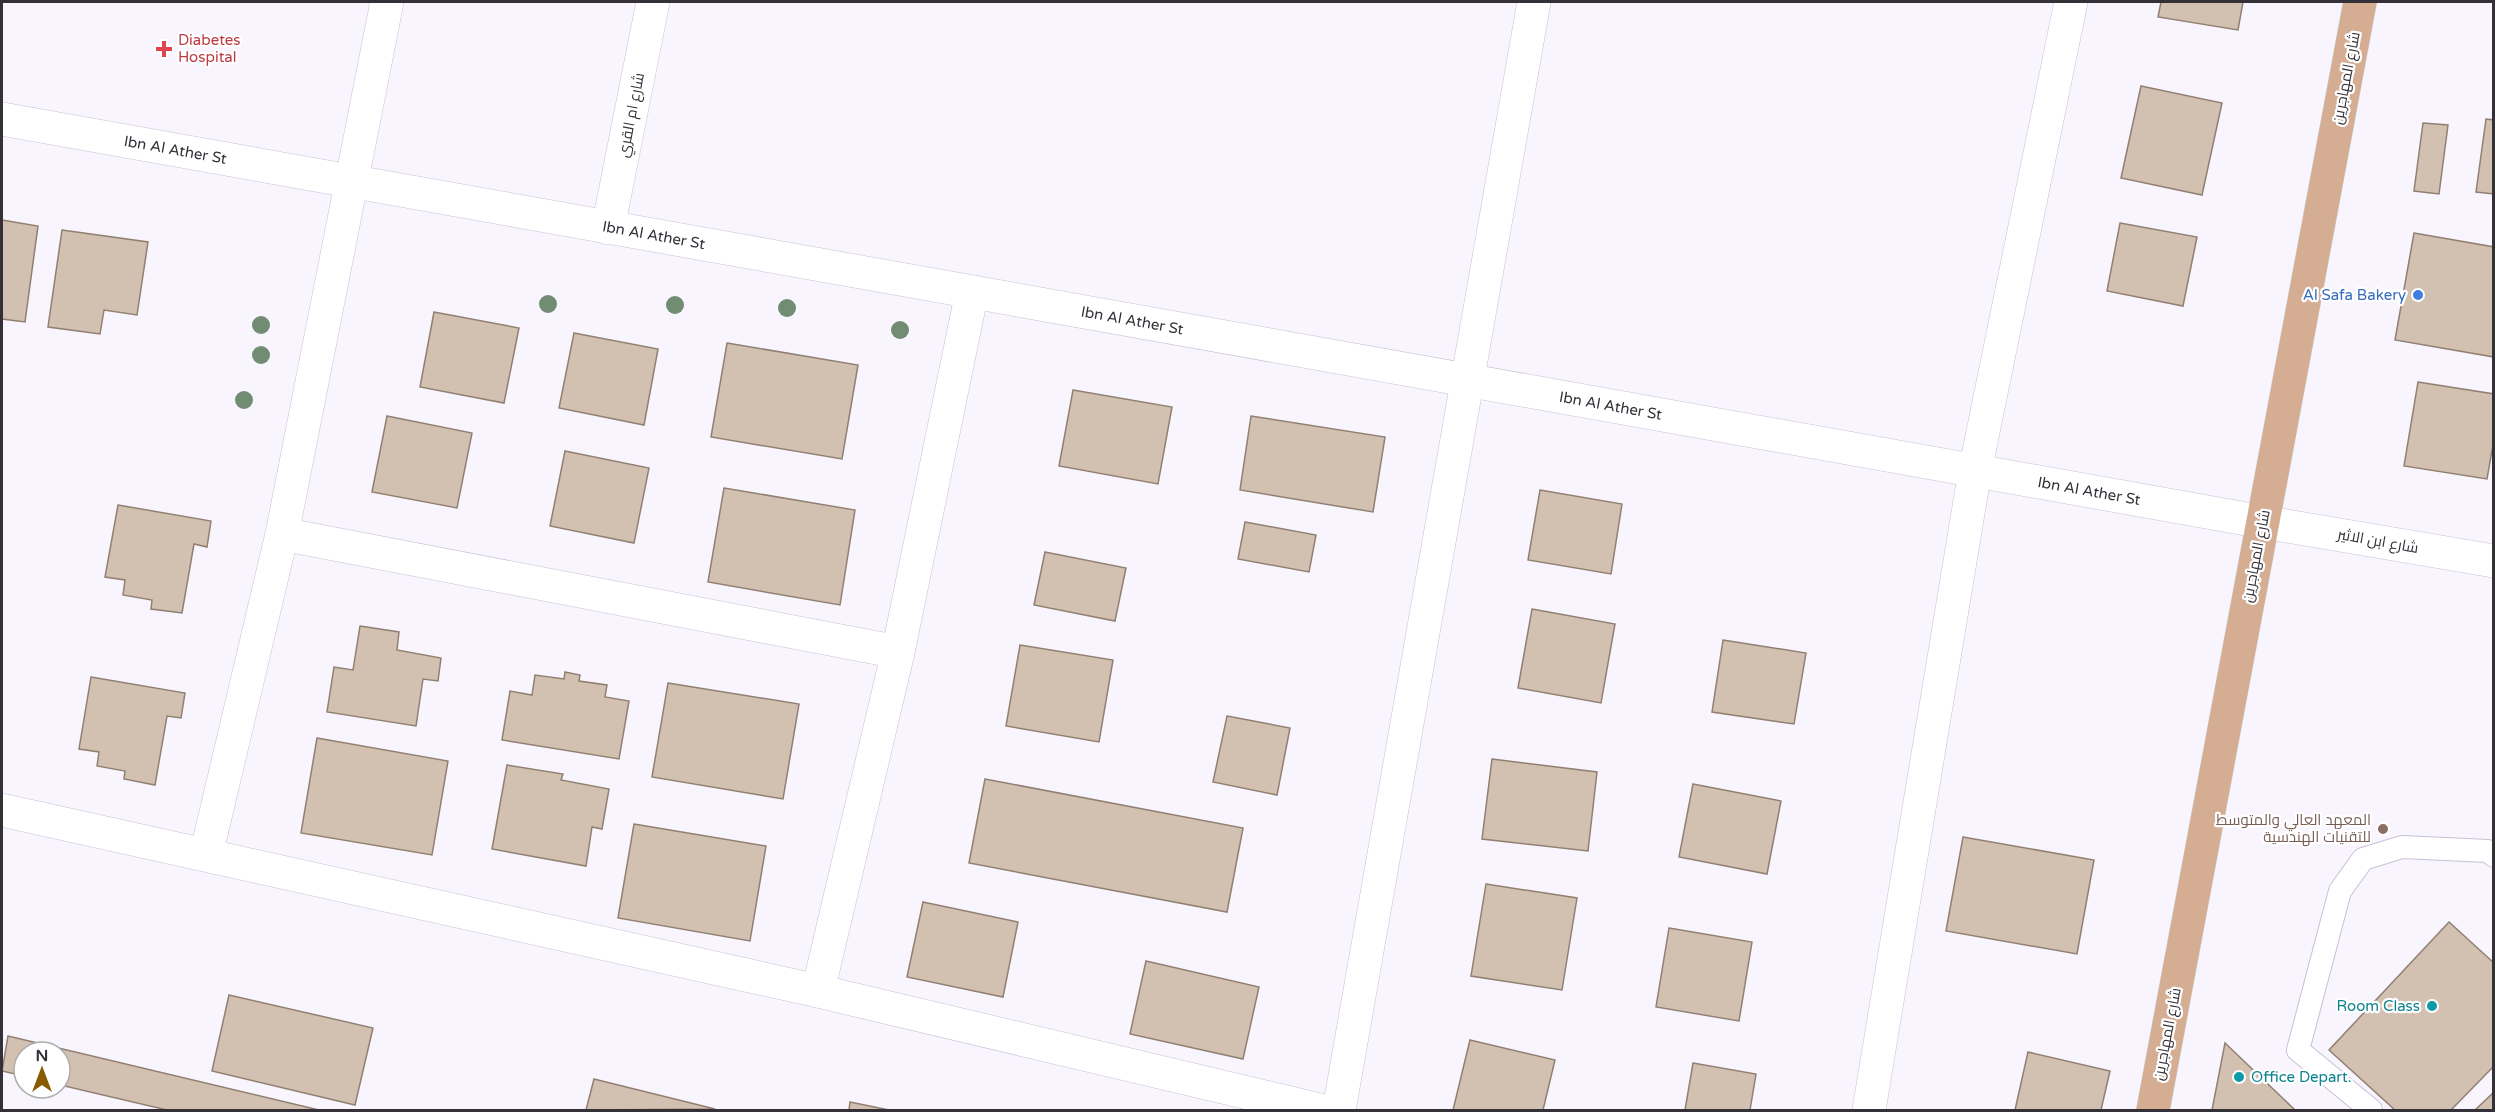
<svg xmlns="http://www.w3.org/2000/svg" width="2495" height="1112" viewBox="0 0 2495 1112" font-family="'Varela Round',Cairo,sans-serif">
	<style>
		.building { fill: #d2c1b0; stroke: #918071; stroke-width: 1.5 }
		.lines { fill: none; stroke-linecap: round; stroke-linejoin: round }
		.service-casing { stroke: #c8c0d5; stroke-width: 24 }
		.minor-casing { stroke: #c8c0d5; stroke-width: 34 }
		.primary-casing { stroke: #d6d6d7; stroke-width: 34 }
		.service { stroke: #fff; stroke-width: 22 }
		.minor { stroke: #fff; stroke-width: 33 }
		.primary { stroke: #d4ad92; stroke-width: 33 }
		.tree { fill: #718c73 }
		.health-dot { fill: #e0444e; stroke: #fff; stroke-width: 2 }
		.shop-dot { fill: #3f7fe0; stroke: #fff; stroke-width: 2 }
		.education-dot { fill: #8d6e63; stroke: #fff; stroke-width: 2 }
		.culture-dot { fill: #0f9aa8; stroke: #fff; stroke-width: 2 }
		.labels { text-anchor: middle; stroke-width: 4.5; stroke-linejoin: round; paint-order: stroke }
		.health-label { font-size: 15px; fill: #be3a42; stroke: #fff; text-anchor: start }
		.street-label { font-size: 15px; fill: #333038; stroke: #fff }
		.shop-label { font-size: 15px; fill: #366cbe; stroke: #fff; text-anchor: end }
		.education-label { font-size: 15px; fill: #785e54; stroke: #fff; text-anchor: end }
		.culture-label { font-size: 15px; fill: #0d838f; stroke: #fff; text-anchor: end }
	</style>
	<rect width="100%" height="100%" fill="#f8f5fe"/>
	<g class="building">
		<polygon points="2161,2 2243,2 2238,30 2158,17"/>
		<polygon points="2141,86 2222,103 2202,195 2121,178"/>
		<polygon points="2486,119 2494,120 2494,194 2476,192"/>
		<polygon points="2423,123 2448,125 2439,194 2414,191"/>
		<polygon points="2,220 38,226 25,322 2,319"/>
		<polygon points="2120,223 2197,237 2183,306 2107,291"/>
		<polygon points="62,230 148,242 137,315 104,310 100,334 48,327"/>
		<polygon points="2414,233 2494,247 2494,357 2395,340"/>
		<polygon points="434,312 519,328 504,403 420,387"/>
		<polygon points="574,333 658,349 644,425 559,408"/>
		<polygon points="727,343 858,365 842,459 711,437"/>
		<polygon points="2418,382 2494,394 2494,439 2487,479 2404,466"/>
		<polygon points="1073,390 1172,407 1158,484 1059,466"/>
		<polygon points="387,416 472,433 457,508 372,492"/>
		<polygon points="1251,416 1385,437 1373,512 1240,490"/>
		<polygon points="565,451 649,468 634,543 550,526"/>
		<polygon points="724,488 855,510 840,605 708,582"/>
		<polygon points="1540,490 1622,504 1611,574 1528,560"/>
		<polygon points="118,505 211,521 207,547 194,544 182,613 151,609 152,600 123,595 125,580 105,577"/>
		<polygon points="1245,522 1316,535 1309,572 1238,559"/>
		<polygon points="1045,552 1126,568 1115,621 1034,605"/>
		<polygon points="1532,609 1615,624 1601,703 1518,688"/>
		<polygon points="360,626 399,632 397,650 441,658 438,681 423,679 416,726 327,712 334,667 353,670"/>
		<polygon points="1723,640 1806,653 1794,724 1712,712"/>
		<polygon points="1020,645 1113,660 1099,742 1006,726"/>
		<polygon points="565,672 580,675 579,681 607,685 605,697 629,701 619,759 502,740 510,691 532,695 535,675 564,679"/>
		<polygon points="91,677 185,693 181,718 167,716 155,785 124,779 125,771 97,766 99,752 79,749"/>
		<polygon points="668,683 799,704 783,799 652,777"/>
		<polygon points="1227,716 1290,728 1277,795 1213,782"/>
		<polygon points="317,738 448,761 432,855 301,833"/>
		<polygon points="1492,759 1597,772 1588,851 1482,839"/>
		<polygon points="507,765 563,774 561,780 609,789 602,829 592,827 586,866 492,849"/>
		<polygon points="985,779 1243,828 1227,912 969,863"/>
		<polygon points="1693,784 1781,801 1767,874 1679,857"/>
		<polygon points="634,824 766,846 750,941 618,918"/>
		<polygon points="1963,837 2094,860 2077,954 1946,931"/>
		<polygon points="1486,884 1577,898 1562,990 1471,976"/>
		<polygon points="923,902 1018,922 1003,997 907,977"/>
		<polygon points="2449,922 2494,963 2494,1066 2451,1110 2395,1110 2329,1050"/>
		<polygon points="1669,928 1752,942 1739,1021 1656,1007"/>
		<polygon points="1146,961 1259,987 1243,1059 1130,1034"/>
		<polygon points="229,995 373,1028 355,1105 212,1071"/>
		<polygon points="8,1036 319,1110 167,1110 60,1085 60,1052 24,1052 24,1076 2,1071"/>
		<polygon points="1470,1040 1555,1060 1543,1110 1453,1110"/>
		<polygon points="2225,1043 2295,1110 2212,1110"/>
		<polygon points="2028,1052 2110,1071 2101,1110 2015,1110"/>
		<polygon points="1693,1063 1756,1074 1750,1110 1685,1110"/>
		<polygon points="594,1079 715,1109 586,1110"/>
		<polygon points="2494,1092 2494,1110 2475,1110"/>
		<polygon points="850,1102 889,1110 849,1110"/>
	</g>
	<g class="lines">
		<g class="service-casing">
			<polyline id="service" points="2371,1110 2298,1050 2340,891 2363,859 2402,847 2488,851 2494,856"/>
		</g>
		<g class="minor-casing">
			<g id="minor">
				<path id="s1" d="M2,119L2263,522L2494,561"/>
				<polyline points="608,228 653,2"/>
				<polyline points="282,534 898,652"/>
				<polyline points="2,810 818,991 898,652 972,292"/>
				<polyline points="206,855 282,534 387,2"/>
				<polyline points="818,991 1320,1110"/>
				<polyline points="1339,1110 1534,2"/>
				<polyline points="1869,1110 1975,471 2071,2"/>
			</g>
		</g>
		<g class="primary-casing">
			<polyline id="primary" points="2153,1110 2360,2"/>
		</g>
		<use href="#service" class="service"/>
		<use href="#minor" class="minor"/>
		<use href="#primary" class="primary"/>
	</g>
	<g class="tree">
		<circle cx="548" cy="304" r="9"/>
		<circle cx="675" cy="305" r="9"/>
		<circle cx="787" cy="308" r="9"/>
		<circle cx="261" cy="325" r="9"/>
		<circle cx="900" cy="330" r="9"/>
		<circle cx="261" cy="355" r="9"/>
		<circle cx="244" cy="400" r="9"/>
	</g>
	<path class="health-dot" d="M161 40h6v6h6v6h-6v6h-6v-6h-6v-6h6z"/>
	<circle class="shop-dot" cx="2418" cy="295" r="6"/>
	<circle class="education-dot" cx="2383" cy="829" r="6"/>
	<g class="culture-dot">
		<circle cx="2432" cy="1006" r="6"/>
		<circle cx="2239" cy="1077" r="6"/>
	</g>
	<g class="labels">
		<g class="health-label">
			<text x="178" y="45">Diabetes<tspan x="178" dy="17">Hospital</tspan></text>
		</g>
		<g class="street-label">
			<text transform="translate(2346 78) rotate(-79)" y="5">شارع المهاجرين</text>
			<text transform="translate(631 115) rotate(-79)" y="5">شارع ام القري</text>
			<text dy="5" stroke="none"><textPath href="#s1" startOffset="176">Ibn Al Ather St</textPath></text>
			<text dy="5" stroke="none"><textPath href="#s1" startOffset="662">Ibn Al Ather St</textPath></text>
			<text dy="5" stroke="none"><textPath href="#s1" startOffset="1148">Ibn Al Ather St</textPath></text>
			<text dy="5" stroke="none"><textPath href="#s1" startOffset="1634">Ibn Al Ather St</textPath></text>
			<text dy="5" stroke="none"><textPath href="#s1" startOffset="2120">Ibn Al Ather St</textPath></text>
			<text transform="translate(2378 541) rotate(10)" y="5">شارع ابن الاثير</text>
			<text transform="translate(2256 556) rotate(-79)" y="5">شارع المهاجرين</text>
			<text transform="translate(2167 1034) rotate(-79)" y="5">شارع المهاجرين</text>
		</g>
		<g class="shop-label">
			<text x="2406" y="300">Al Safa Bakery</text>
		</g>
		<g class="education-label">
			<text x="2371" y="825">المعهد العالي والمتوسط<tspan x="2371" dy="17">للتقنيات الهندسية</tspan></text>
		</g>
		<g class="culture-label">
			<text x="2420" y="1011">Room Class</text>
			<text x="2251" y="1082" text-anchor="start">Office Depart.</text>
		</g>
	</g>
	<rect width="2495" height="1112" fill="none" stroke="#333038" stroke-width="6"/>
	<g transform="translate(42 1070)"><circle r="28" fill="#ffffff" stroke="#adacaf" stroke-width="1.5"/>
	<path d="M0-4.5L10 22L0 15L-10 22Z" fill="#895a00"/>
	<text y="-9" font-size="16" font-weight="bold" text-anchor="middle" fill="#333038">N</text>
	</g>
</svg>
